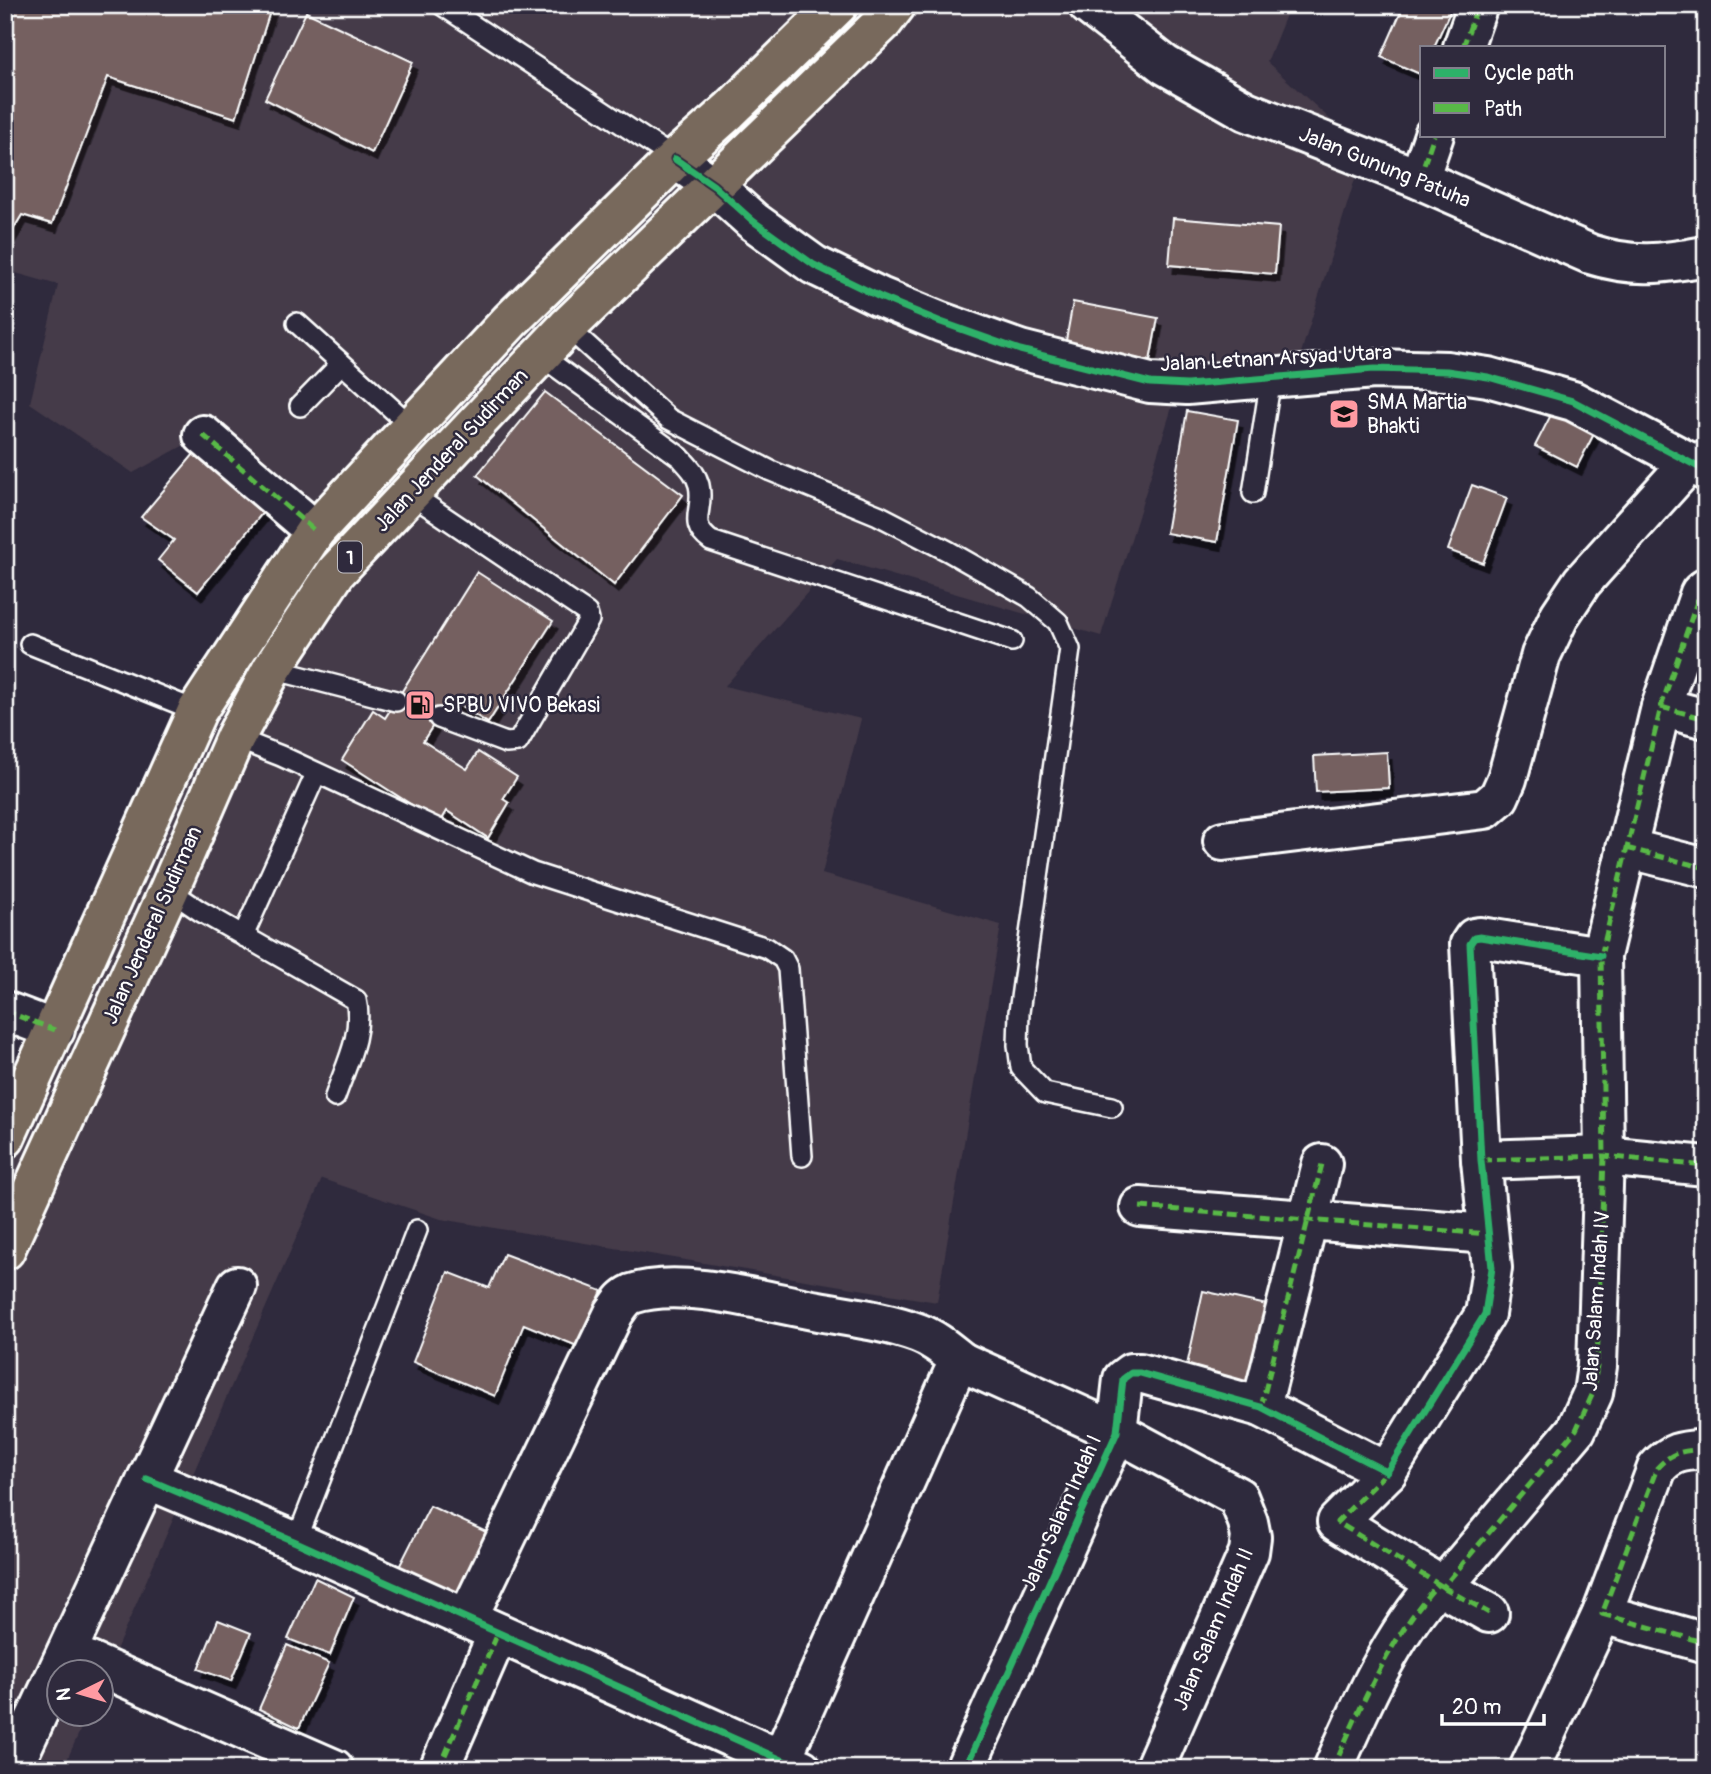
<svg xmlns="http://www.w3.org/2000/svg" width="1711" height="1774" viewBox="0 0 1711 1774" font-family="Pangolin,sans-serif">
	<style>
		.built { fill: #443a48 }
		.building { fill: #746061; stroke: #fff; stroke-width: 2; filter: url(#shadow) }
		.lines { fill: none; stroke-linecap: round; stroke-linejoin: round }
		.service-casing { stroke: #fff; stroke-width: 24 }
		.minor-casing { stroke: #fff; stroke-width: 44 }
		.trunk-casing { stroke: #fff; stroke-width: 44 }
		.service { stroke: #2f2a3d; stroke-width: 19 }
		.minor { stroke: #2f2a3d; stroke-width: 38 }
		.trunk { stroke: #78695c; stroke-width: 38 }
		.quiet { stroke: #58b947; stroke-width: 5; stroke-dasharray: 10 5; stroke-linecap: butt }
		.cycleway-casing { stroke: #2f2a3d; stroke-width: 11 }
		.cycleway { stroke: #2db169; stroke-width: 7 }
		.labels { text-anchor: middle; stroke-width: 5; stroke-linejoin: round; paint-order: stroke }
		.shield { fill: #2f2a3d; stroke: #c1bfc5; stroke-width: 2 }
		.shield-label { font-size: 19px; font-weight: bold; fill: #fff }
		.street-label { font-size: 21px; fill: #fff; stroke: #2f2a3d }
		.poi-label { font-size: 21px; fill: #fff; stroke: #2f2a3d; text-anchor: start }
	</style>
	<defs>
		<filter id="shadow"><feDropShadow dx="4.5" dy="8" stdDeviation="0" flood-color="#0009"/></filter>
	</defs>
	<rect width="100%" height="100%" fill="#2f2a3d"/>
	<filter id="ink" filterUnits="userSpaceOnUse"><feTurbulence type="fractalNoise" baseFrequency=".0143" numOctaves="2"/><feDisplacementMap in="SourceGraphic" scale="14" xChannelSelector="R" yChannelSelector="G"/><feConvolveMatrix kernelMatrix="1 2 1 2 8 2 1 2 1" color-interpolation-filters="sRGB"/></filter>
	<g filter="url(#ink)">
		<polygon class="built" points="5,5 1290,5 1267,62 1364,150 1288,395 1178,388 1101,636 837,559 725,686 861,719 822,874 1001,925 937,1302 441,1219 322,1179 102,1682 60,1672 60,1714 87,1715 63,1769 5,1769 5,1138 197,711 315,531 203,435 133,473 30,403 58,285 5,270"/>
		<g class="building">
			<polygon points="5,5 272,5 236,118 108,77 52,224 22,215 5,243"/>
			<polygon points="1404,5 1453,5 1434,47 1422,47 1422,75 1381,57"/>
			<polygon points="306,12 413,62 372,153 265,99"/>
			<polygon points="1706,98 1706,136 1702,99"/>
			<polygon points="1173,218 1279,227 1275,274 1169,265"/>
			<polygon points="1073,302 1158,318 1150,361 1065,346"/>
			<polygon points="545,392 683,495 614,585 477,475"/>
			<polygon points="1557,403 1599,424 1577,467 1535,446"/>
			<polygon points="1187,411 1238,420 1217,542 1166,533"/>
			<polygon points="204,442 264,511 198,592 158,560 174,540 141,517"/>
			<polygon points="1472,485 1507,498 1483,563 1448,550"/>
			<polygon points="477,572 553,621 488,723 450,699 423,741 467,769 478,752 517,777 503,799 509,803 488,838 447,811 440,823 342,760 373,710 385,718"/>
			<polygon points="1387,752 1389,788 1316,792 1314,756"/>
			<polygon points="504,1254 602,1291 577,1346 524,1324 495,1396 413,1362 448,1272 489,1288"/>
			<polygon points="1203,1291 1276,1307 1260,1386 1186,1370"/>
			<polygon points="430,1506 495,1536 461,1603 397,1571"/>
			<polygon points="315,1578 354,1597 330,1655 288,1639"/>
			<polygon points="218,1620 251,1633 231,1681 198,1669"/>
			<polygon points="287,1645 329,1663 299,1728 259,1709"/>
		</g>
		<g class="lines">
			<g class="service-casing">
				<g id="service">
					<polyline points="442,5 675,159"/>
					<polyline points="297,323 411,426"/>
					<polyline points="567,327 669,419 771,471 878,515 948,551 1029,597 1058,622 1070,649 1019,1012 1018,1045 1021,1068 1045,1093 1112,1107"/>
					<path d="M540,355L680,457C688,466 696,473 699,485C705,510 686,523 711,541L1012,641"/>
					<polyline points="300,406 341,364"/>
					<polyline points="409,493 587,613 589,620 518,742 506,743 439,718"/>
					<polyline points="1253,493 1271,378"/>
					<polyline points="30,644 197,711"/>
					<polyline points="272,669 396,701"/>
					<polyline points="235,738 281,756 533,873 767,948 783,959 788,969 802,1156"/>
					<path d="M169,890L200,911L356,1000C364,1033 345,1067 335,1097"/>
					<polyline points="243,936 316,774"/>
					<polyline points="296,1542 417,1230"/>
				</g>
			</g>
			<g class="minor-casing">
				<g id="minor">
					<path d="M1088,5L1165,65L1246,111L1419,179L1590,254C1634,268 1661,264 1706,256"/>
					<polyline points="1463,47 1478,5"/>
					<polyline points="675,159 714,186 753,221 814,265 880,297 941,322 1020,350 1150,383 1187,385 1374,369 1447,371 1488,377 1573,401 1706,471"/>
					<polyline points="1419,179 1434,135"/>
					<polyline points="203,435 315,531"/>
					<polyline points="1661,707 1706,719"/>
					<polyline points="1223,841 1485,809 1499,797 1507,779 1541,655 1560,615 1582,582 1688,464 1706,461"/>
					<polyline points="1626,848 1706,868"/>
					<polyline points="5,1011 55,1030"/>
					<polyline points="1481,1160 1604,1156 1706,1166"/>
					<polyline points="1140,1207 1488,1234"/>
					<polyline points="1261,1407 1322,1164"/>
					<polyline points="147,1479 296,1542 802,1769"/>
					<polyline points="1438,1584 1443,1587 1576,1430 1593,1393 1597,1366 1604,1156 1601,956 1661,707 1700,593 1706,588"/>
					<polyline points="1443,1587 1489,1613"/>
					<polyline points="1602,1614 1706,1643"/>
					<path d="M467,1619L614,1313C620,1305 623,1298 632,1294C680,1277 768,1302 818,1311C851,1317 886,1321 918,1333C935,1339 948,1351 962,1362"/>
					<polyline points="67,1652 334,1769"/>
					<polyline points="781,1760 952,1376 962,1362 1117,1432 1238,1497 1248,1522 1251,1537 1249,1552 1154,1769"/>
					<polyline points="12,1769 237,1286"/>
					<polyline points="439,1769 498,1633"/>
					<polyline points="965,1769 1117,1432 1123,1379 1131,1373 1140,1373 1261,1407 1387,1472 1485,1314 1492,1268 1481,1160 1470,944 1474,938 1480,937 1601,956"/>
					<path d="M1333,1769C1361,1705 1391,1636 1438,1584L1337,1522L1387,1472"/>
					<path d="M1529,1769L1602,1614L1657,1468C1672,1451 1683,1451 1706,1449"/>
				</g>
			</g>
			<g class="trunk-casing">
				<g id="trunk">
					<polyline points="5,1138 197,711 315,531 510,321 675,159 729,111 838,5"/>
					<polyline points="5,1250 169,890 235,738 272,669 336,572 567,327 883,22 896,5"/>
				</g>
			</g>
			<use href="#service" class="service"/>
			<use href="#minor" class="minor"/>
			<use href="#trunk" class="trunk"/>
			<g class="quiet">
				<polyline points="1463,47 1478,5"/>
				<polyline points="1419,179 1434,135"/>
				<polyline points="203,435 315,531"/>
				<polyline points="1661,707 1706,719"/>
				<polyline points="1626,848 1706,868"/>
				<polyline points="5,1011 55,1030"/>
				<polyline points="1481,1160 1604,1156 1706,1166"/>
				<polyline points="1140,1207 1488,1234"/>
				<polyline points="1261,1407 1322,1164"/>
				<path d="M1706,1449C1683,1451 1672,1451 1657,1468L1602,1614L1706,1643"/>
				<polyline points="1438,1584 1443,1587 1576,1430 1593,1393 1597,1366 1604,1156 1601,956 1661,707 1700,593 1706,588"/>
				<polyline points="1443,1587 1489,1613"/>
				<polyline points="439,1769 498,1633"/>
				<path d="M1333,1769C1361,1705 1391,1636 1438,1584L1337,1522L1387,1472"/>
			</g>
			<g class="cycleway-casing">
				<g id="cycleway">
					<polyline points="675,159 714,186 753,221 814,265 880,297 941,322 1020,350 1150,383 1187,385 1374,369 1447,371 1488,377 1573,401 1706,471"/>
					<polyline points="147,1479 296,1542 802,1769"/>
					<polyline points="965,1769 1117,1432 1123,1379 1131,1373 1140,1373 1261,1407 1387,1472 1485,1314 1492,1268 1481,1160 1470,944 1474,938 1480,937 1601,956"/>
				</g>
			</g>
			<use href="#cycleway" class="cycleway"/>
		</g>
	</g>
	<defs>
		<g id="school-square" transform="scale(1.575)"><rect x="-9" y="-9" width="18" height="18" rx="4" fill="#ff9aa2" stroke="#2f2a3d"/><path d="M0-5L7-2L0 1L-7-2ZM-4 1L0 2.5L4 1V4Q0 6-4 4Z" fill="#111"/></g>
		<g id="fuel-square" transform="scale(1.575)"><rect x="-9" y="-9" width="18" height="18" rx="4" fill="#ff9aa2" stroke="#2f2a3d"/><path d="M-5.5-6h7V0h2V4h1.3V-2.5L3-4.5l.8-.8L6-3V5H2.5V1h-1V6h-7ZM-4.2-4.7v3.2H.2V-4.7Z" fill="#111"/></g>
	</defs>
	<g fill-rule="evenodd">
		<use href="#school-square" x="1344" y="414"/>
		<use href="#fuel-square" x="420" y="705"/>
	</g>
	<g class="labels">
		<rect class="shield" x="338" y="541.5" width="24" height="31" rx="5"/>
		<g class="shield-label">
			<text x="350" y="564">1</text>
		</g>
		<g class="street-label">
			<text transform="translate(1385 167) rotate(22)" y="7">Jalan Gunung Patuha</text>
			<text transform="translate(1276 358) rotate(-3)" y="7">Jalan Letnan Arsyad Utara</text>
			<text transform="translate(451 450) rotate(-47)" y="7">Jalan Jenderal Sudirman</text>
			<text transform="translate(152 925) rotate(-66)" y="7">Jalan Jenderal Sudirman</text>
			<text transform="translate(1596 1301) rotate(-86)" y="7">Jalan Salam Indah IV</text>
			<text transform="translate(1061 1513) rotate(-66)" y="7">Jalan Salam Indah I</text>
			<text transform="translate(1213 1629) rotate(-67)" y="7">Jalan Salam Indah II</text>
		</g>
		<g class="poi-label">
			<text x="1367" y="409">SMA Martia<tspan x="1367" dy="24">Bhakti</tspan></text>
			<text x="443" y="712">SPBU VIVO Bekasi</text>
		</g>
	</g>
	<rect width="1711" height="1774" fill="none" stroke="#2f2a3d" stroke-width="28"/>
	<rect x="14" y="14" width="1683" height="1746" fill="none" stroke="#fff" stroke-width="2.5" filter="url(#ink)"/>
	<rect x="1420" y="46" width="245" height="91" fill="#2f2a3d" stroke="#827f8b" stroke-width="2"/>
	<rect x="1434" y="68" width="35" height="10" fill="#2db169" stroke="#827f8b" stroke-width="2"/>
	<text x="1484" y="80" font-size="21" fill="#ffffff">Cycle path</text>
	<rect x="1434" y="103" width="35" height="10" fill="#58b947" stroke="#827f8b" stroke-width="2"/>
	<text x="1484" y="116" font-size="21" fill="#ffffff">Path</text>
	<g transform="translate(80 1693) rotate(265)"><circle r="33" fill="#2f2a3d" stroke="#827f8b" stroke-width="2"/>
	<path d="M0-5L12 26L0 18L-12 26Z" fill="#ff9aa2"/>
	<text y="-10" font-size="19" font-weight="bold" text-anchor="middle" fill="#ffffff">N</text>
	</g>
	<path d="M1442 1714v10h102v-10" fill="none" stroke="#ffffff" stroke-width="3.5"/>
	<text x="1452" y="1714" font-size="21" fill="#ffffff" stroke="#2f2a3d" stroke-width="5" paint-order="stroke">20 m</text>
</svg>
